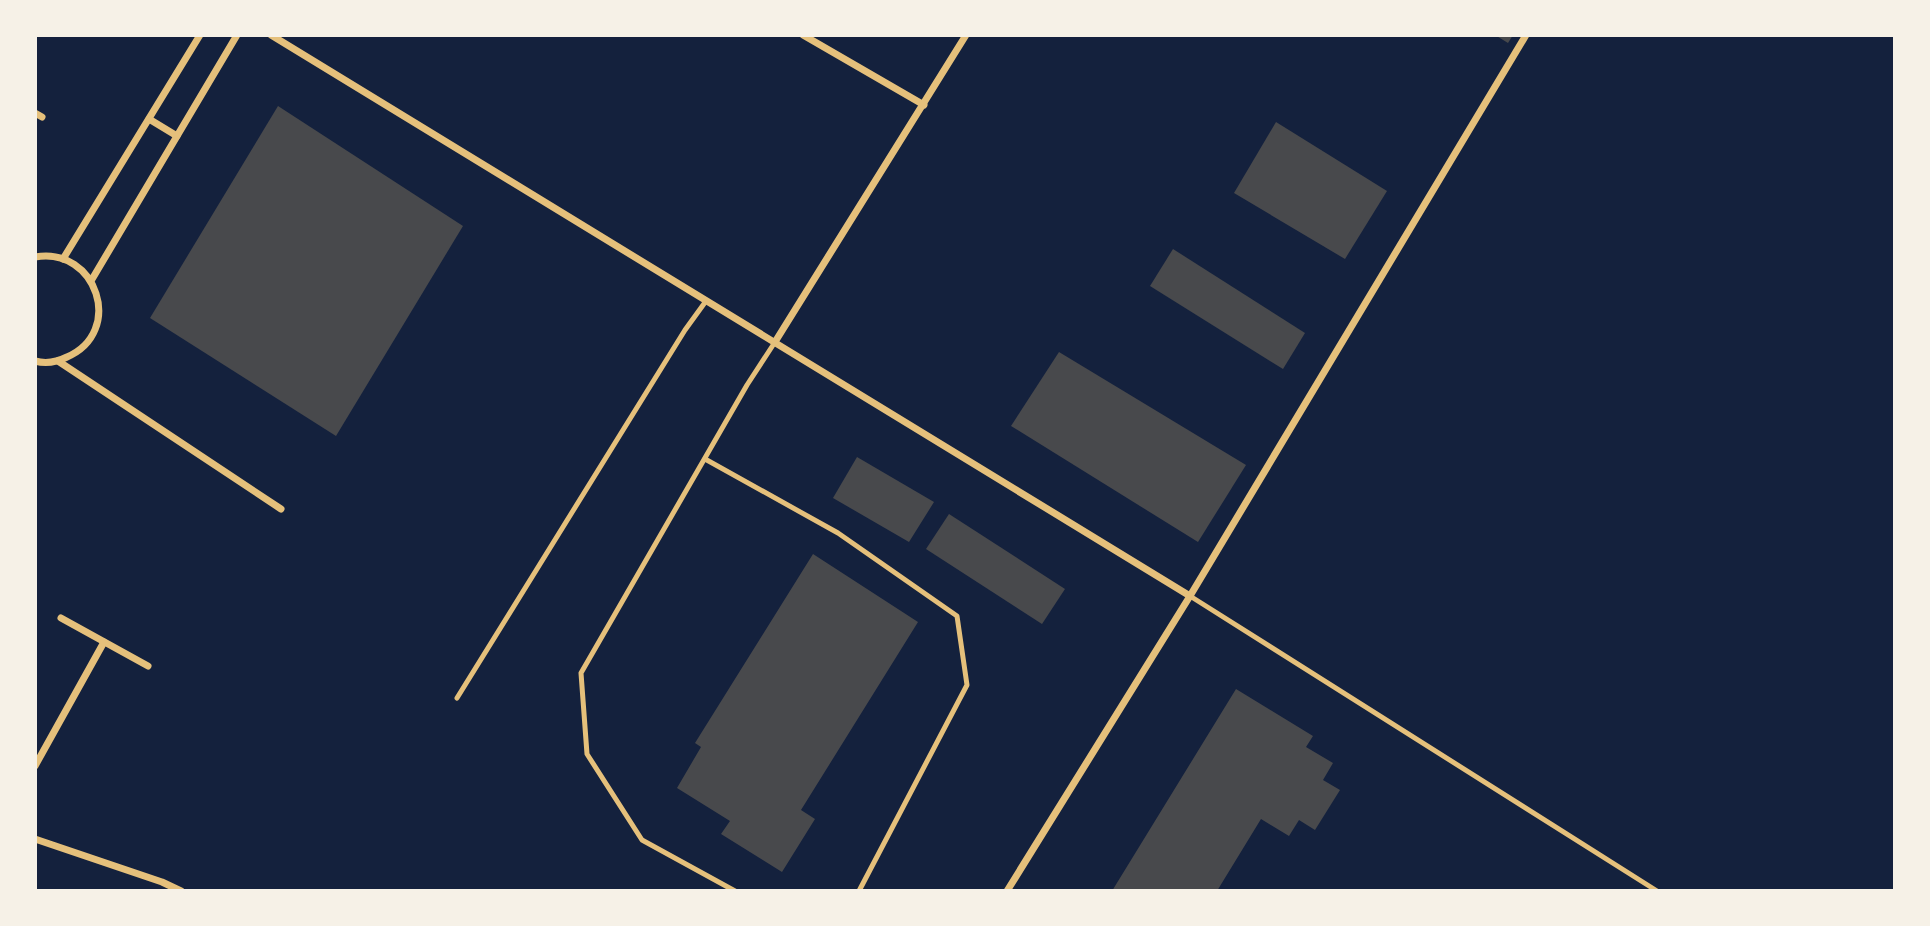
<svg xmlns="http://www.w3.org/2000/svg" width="1930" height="926" viewBox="0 0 1930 926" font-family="'Asap Condensed',sans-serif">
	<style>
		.building { fill: #48494c }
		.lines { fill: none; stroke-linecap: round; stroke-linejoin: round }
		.service { stroke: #e5c07b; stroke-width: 5 }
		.minor { stroke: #e5c07b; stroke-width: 7 }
	</style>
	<rect width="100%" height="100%" fill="#14213d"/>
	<g class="building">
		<polygon points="1495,35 1513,35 1508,43"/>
		<polygon points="278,106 463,226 336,436 150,318"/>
		<polygon points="1276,122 1387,191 1345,259 1234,193"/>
		<polygon points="1173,249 1305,333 1283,369 1150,286"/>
		<polygon points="1059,352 1246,465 1198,542 1011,426"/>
		<polygon points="857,457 934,502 909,542 833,498"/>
		<polygon points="949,514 1065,589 1042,624 926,549"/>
		<polygon points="813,554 918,622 801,810 815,819 782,872 721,834 730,821 677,788 701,747 695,743"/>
		<polygon points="1236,689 1313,736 1306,747 1333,763 1323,780 1340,790 1315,830 1299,820 1289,836 1261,819 1217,891 1112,891"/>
	</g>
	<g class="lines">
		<g class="service">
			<polyline points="705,459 838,533 957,616 967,685 859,891"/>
			<polyline points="1190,596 1657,891"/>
			<polyline points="457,698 685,330 706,301"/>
			<polyline points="735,891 642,840 587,754 581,673 747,385 775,342"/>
		</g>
		<g class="minor">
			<polyline points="271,35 1190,596"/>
			<polyline points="803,35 924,105"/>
			<polyline points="35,113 42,117"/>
			<polyline points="149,119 177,136"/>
			<path d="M35,257C97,246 125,332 67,357C57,362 46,364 35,361"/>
			<polyline points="63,259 200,35"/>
			<polyline points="91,281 237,35"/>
			<polyline points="775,342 966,35"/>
			<polyline points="58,361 281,509"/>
			<polyline points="61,618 148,666"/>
			<polyline points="35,766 104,642"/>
			<polyline points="35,839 162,882 181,891"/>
			<polyline points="1007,891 1190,596 1526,35"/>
		</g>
	</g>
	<rect width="1930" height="926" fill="none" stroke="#f6f1e7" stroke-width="74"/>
</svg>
